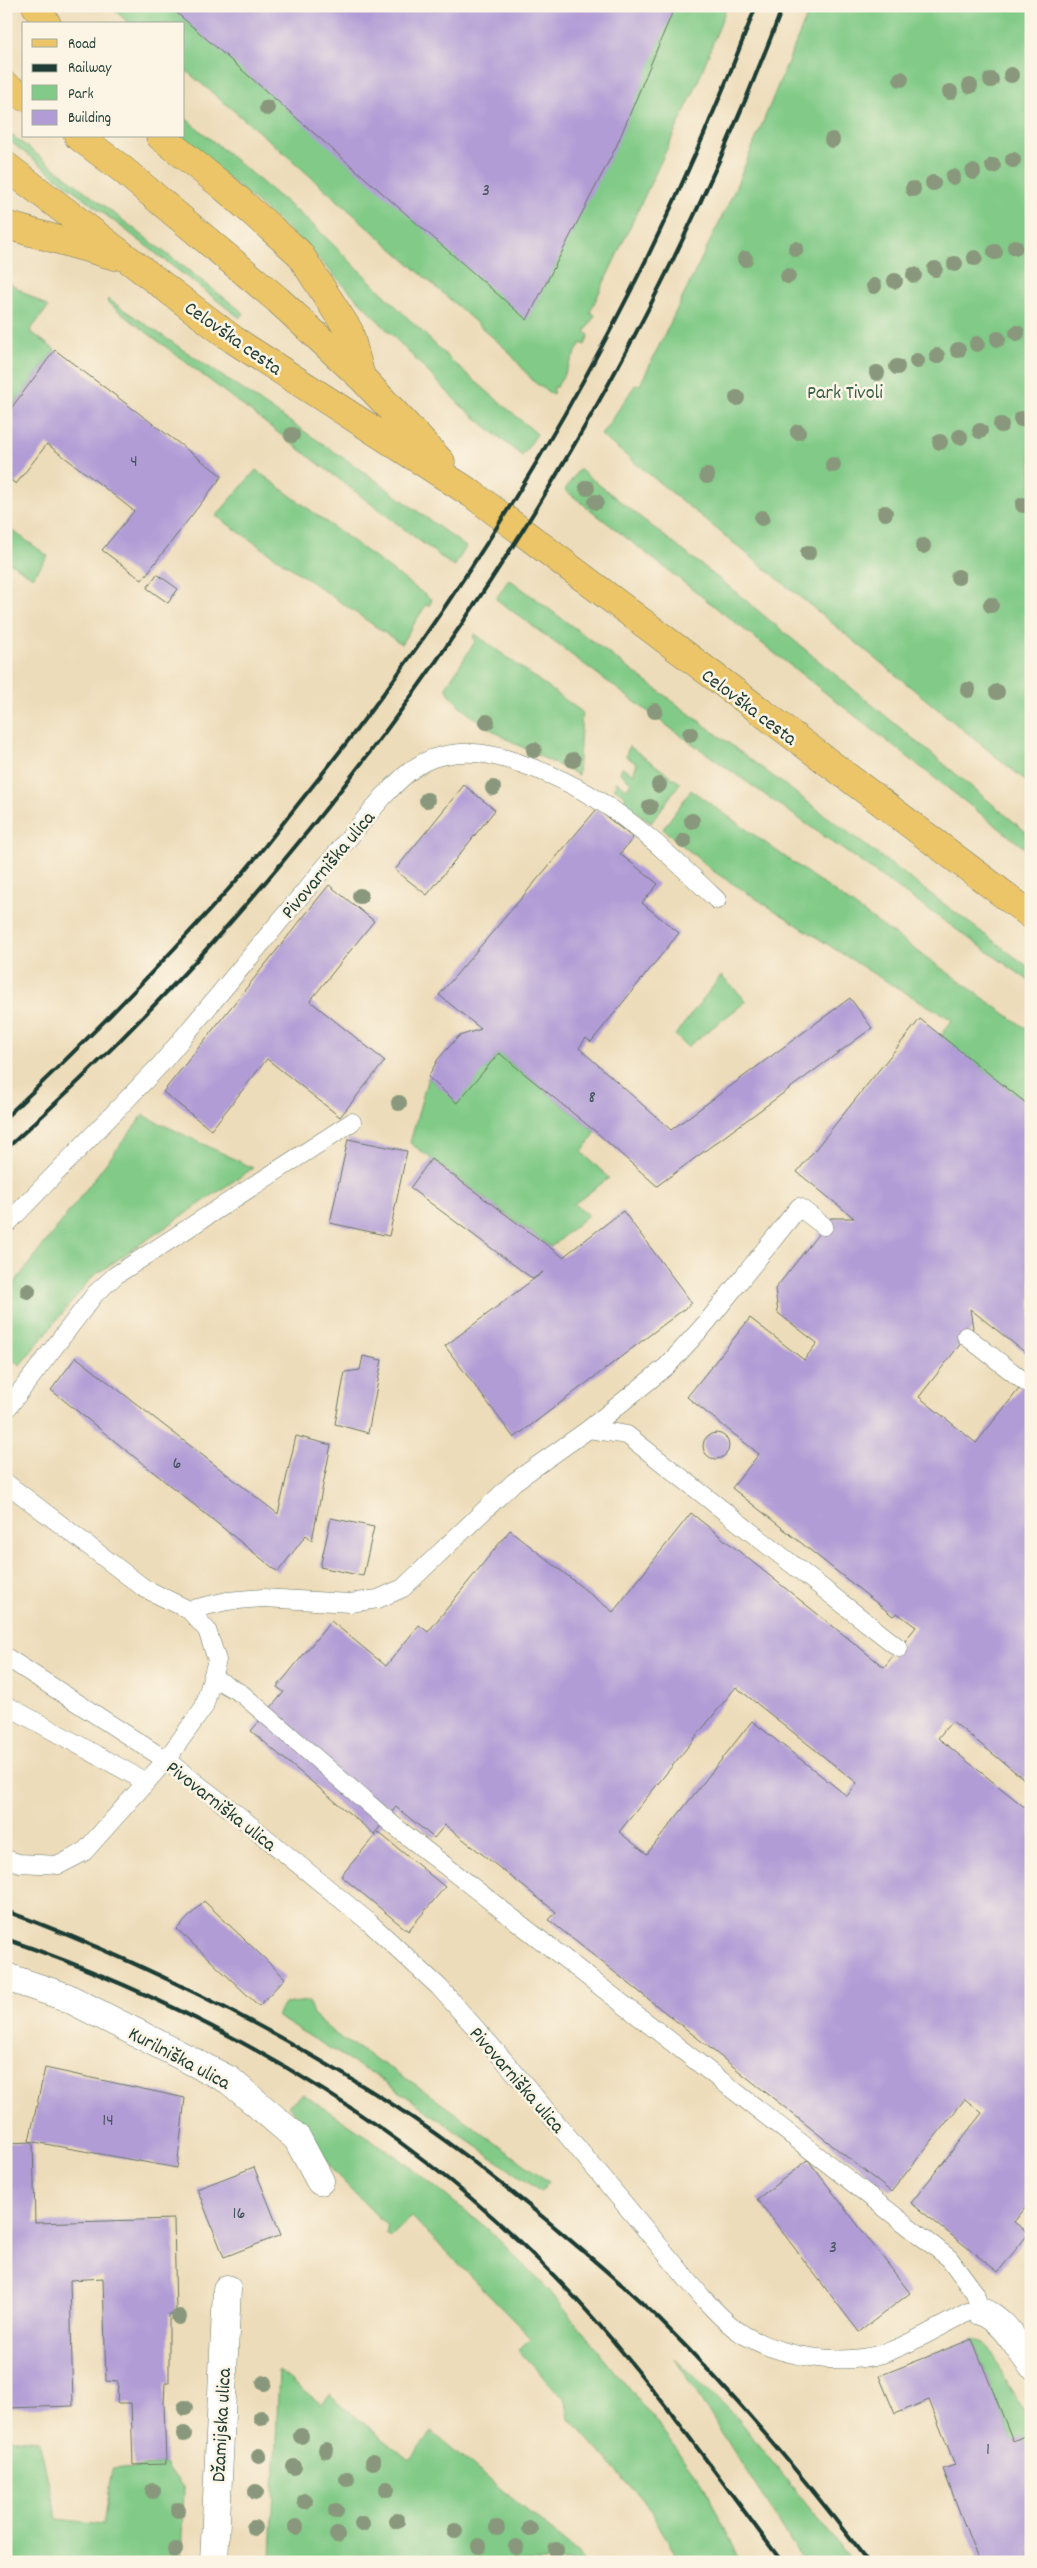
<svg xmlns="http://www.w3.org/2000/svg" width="1037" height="2568" viewBox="0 0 1037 2568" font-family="Dekko,sans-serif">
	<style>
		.green { fill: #81ca87; stroke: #50845e }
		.building { fill: #b19cd6; fill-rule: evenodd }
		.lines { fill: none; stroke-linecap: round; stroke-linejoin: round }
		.lane-casing { stroke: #677563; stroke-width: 19 }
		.street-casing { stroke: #677563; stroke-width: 29 }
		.primary-casing { stroke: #677563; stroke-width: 29 }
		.lane { stroke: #fff; stroke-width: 18 }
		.street { stroke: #fff; stroke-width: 28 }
		.primary { stroke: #edc569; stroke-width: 28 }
		.rail { stroke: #1f3d34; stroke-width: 4 }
		.tree { fill: #89987b }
		.labels { text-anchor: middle; stroke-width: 5; stroke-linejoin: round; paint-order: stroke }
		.number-label { font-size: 18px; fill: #44555c }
		.street-label { font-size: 20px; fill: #1f3d34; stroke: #fcf5e5 }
		.park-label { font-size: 20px; fill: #386049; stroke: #fcf5e5 }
	</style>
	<rect width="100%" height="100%" fill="#fcf5e5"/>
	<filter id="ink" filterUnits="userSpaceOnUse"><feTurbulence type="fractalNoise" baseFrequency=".02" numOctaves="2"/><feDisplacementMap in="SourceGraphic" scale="10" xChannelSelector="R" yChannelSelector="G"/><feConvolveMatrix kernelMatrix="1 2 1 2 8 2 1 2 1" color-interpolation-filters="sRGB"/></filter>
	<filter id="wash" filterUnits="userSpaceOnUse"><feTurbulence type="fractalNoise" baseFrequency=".0096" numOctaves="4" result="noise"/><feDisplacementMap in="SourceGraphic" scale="20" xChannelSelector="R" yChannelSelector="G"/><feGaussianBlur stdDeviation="1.12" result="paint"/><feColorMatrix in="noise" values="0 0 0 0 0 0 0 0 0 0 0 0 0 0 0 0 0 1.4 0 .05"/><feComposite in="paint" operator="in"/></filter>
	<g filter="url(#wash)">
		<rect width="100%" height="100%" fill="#eddcb9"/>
		<g class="green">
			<polygon points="110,6 727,6 696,87 590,312 595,315 585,332 589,335 585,345 581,343 557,387 554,387 553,395 534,382 507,350 284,153 184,69 184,24 130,24"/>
			<polygon points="811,6 1031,6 1031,785 601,435 636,384 640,385 733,194"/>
			<polygon points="184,117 313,225 454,363 537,434 522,456 459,404 298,238 179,136 184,136"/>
			<polygon points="9,133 244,313 240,318 7,139"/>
			<polygon points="6,281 48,307 30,331 55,350 6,415"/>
			<polygon points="108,299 363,471 466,547 454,567 107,302"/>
			<polygon points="579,469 733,590 1031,836 1031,853 565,490"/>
			<polygon points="256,470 432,600 429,606 426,605 401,644 216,516"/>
			<polygon points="6,526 48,556 33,577 6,560"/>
			<polygon points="509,579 1031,969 1031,982 673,730 496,599"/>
			<path d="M475,634L582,712L578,775C545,758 459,721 446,687L476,640L473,638Z"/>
			<polygon points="629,746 680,783 651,823 623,802 626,796 614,788 616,781 627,789 631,782 620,773 622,767 633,774 637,764 626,756"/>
			<polygon points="691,790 1031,1032 1031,1107 941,1036 952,1020 874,974 713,871 663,829"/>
			<polygon points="721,976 747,1001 687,1047 675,1035"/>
			<polygon points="499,1053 596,1132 582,1152 609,1178 574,1204 588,1215 551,1247 410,1143 428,1077 457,1102"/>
			<polygon points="143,1115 253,1168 92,1277 20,1365 6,1355 6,1294"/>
			<polygon points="309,2001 313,2015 335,2034 415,2084 549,2182 541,2192 389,2084 276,2016 284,2004"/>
			<polygon points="303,2094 400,2159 489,2230 548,2289 658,2424 706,2489 741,2562 679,2562 652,2511 569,2417 566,2401 518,2350 531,2338 412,2217 390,2237 387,2234 387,2226 333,2171 306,2126 288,2105"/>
			<polygon points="972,2339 984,2343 994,2353 1004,2378 1031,2423 1031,2455 1024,2437 1013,2441"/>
			<polygon points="675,2359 735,2416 853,2562 804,2562"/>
			<polygon points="279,2371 321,2404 329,2395 409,2460 432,2432 577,2552 584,2562 357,2562 271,2558"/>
			<polygon points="6,2438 39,2441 57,2519 103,2524 112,2469 166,2464 184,2489 181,2562 6,2562"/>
		</g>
		<g id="blocks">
			<g class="building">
				<polygon points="169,6 675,6 616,147 527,320"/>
				<polygon points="55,350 222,476 142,580 102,550 134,511 92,478 47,444 16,484 6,477 6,415"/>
				<polygon points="157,574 178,589 168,603 147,588"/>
				<polygon points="464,785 495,810 427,895 395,870"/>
				<polygon points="597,809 633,838 620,854 658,884 642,903 679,933 591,1042 586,1038 579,1048 671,1130 850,998 872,1028 657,1186 596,1132 499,1053 457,1103 428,1077 438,1059 459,1036 481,1029 439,995"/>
				<polygon points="329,885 374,921 310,1001 385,1061 340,1117 267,1059 211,1130 163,1092"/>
				<path d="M920,1019L1031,1107V1357L970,1309L973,1328L919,1397L976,1443L1031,1374V1770L1024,1779L952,1721L938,1738L1027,1809L1031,1804V2201L1014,2222L1029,2233L998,2272L911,2203L982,2113L965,2099L891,2192L549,1920L556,1912L445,1825L434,1838L396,1807L374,1834L251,1731L284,1692L277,1687L331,1621L386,1666L419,1625L428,1632L510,1530L613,1612L691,1513L884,1667L916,1627L897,1613L893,1616L732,1488L759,1454L687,1397L750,1318L804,1360L817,1343L778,1313L775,1289L831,1218H854L797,1172ZM736,1687L857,1783L847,1796L752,1721L647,1854L619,1832Z"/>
				<polygon points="348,1139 407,1151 389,1236 330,1223"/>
				<polygon points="431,1159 563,1257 623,1211 692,1303 514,1438 445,1346 543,1272 533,1279 410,1188"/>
				<polygon points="363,1356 382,1360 368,1433 335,1424 345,1372 360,1370"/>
				<polygon points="76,1357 278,1514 296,1436 331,1445 312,1540 306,1535 278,1572 51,1390"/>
				<circle cx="716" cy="1446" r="13"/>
				<polygon points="331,1518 374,1527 363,1576 320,1567"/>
				<polygon points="378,1832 445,1887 408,1931 341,1876"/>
				<polygon points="204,1901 285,1978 259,2006 177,1929"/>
				<polygon points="45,2068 185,2098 177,2168 29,2141"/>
				<polygon points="33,2142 35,2223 174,2219 176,2314 169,2314 169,2383 165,2383 164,2404 166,2464 133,2465 131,2403 117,2403 118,2382 106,2381 103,2278 70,2280 73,2406 6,2408 6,2143"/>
				<polygon points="808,2160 910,2293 859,2332 757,2199"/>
				<polygon points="254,2167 281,2235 224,2257 197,2189"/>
				<polygon points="972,2339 1013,2441 1024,2436 1031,2455 1031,2562 985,2562 984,2560 979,2562 943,2469 955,2465 929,2400 895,2414 879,2376"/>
				<polygon points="271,2558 324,2560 324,2562 271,2562"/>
			</g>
		</g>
	</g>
	<g filter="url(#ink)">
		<use href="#blocks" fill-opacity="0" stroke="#677563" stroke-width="1"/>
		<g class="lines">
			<g class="lane-casing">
				<g id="lane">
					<path d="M6,1225L161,1064L383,797C399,780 417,761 441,756C468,749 493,754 519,763C603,790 655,841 717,900"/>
					<polyline points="966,1336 1025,1382"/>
					<polyline points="6,1410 95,1294 116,1275 352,1122"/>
					<polyline points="589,1429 627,1435 899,1648"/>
					<polyline points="6,1483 144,1588 189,1610 207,1630 217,1660 204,1707 166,1760 84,1852 59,1865 19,1863 6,1859"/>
					<polyline points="189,1610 227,1601 263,1598 350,1603 378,1599 403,1588 514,1482 589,1429 667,1366 707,1322 799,1207 824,1226"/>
					<path d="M6,1657L166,1760L238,1815L370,1923L439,1987L510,2067L702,2297C715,2311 728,2325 744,2335C782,2357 840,2366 882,2354C908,2346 943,2325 968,2312L980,2311L975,2293L949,2258L393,1825L242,1694L214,1678"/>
					<polyline points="6,1705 146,1782"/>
				</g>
			</g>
			<g class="street-casing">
				<g id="street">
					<polyline points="6,1977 66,1997 229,2080 297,2138 320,2181"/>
					<path d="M980,2311C1004,2319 1016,2345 1031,2364"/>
					<polyline points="214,2562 227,2289"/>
				</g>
			</g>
			<g class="primary-casing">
				<g id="primary">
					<polyline points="36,6 47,24"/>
					<polyline points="6,86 24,97"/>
					<polyline points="78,136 122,169 278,300 361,377 441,462"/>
					<polyline points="160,136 225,188 299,253 349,331 361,377"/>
					<polyline points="6,166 234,340 472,494 1031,915"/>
					<polyline points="6,225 115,256"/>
				</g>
			</g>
			<use href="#lane" class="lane"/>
			<use href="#street" class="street"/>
			<use href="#primary" class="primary"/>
			<g class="rail">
				<path d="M6,1117C89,1039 168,958 243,873C266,846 288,816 311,788C499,554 650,287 756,6"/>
				<path d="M6,1149C351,838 618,440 783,6"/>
				<path d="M6,1911C134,1958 255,2019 371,2091C432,2128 489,2173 544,2218C583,2251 623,2284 660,2320C735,2395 804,2477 868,2562"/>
				<path d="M6,1939C230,2017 438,2141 595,2320C662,2396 721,2481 782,2562"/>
			</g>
		</g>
		<g class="tree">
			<circle cx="1011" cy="75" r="8"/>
			<circle cx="901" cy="79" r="8"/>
			<circle cx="991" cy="80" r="8"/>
			<circle cx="970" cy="86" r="8"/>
			<circle cx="950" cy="92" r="8"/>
			<circle cx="267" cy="108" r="8"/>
			<circle cx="832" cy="140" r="8"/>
			<circle cx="1013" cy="160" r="8"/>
			<circle cx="993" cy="166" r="8"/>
			<circle cx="973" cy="172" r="8"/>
			<circle cx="953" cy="177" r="8"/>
			<circle cx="933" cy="183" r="8"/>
			<circle cx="913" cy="189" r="8"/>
			<circle cx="1015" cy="247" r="8"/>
			<circle cx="796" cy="249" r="8"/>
			<circle cx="995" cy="252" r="8"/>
			<circle cx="975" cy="258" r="8"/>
			<circle cx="745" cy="259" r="8"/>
			<circle cx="955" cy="264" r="8"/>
			<circle cx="935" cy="269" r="8"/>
			<circle cx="914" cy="275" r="8"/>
			<circle cx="788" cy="276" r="8"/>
			<circle cx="895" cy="281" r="8"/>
			<circle cx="874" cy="286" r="8"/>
			<circle cx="1017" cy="333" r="8"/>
			<circle cx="998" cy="339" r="8"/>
			<circle cx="977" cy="344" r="8"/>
			<circle cx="958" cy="350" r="8"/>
			<circle cx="937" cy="356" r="8"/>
			<circle cx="917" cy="361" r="8"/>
			<circle cx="897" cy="367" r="8"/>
			<circle cx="877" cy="373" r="8"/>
			<circle cx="737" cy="398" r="8"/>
			<circle cx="1021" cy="419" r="8"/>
			<circle cx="1001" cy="425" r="8"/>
			<circle cx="980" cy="431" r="8"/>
			<circle cx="798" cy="432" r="8"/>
			<circle cx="292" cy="435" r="8"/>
			<circle cx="960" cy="437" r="8"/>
			<circle cx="940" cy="442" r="8"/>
			<circle cx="833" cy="465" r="8"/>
			<circle cx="707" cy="476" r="8"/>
			<circle cx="587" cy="488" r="8"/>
			<circle cx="596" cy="502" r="8"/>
			<circle cx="1023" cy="505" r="8"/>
			<circle cx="885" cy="513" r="8"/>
			<circle cx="762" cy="518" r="8"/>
			<circle cx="923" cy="546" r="8"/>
			<circle cx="808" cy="553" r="8"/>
			<circle cx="958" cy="577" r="8"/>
			<circle cx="991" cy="605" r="8"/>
			<circle cx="968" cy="690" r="8"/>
			<circle cx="997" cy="692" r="8"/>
			<circle cx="655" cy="711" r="8"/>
			<circle cx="487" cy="722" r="8"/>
			<circle cx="690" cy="734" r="8"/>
			<circle cx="534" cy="750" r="8"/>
			<circle cx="573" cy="760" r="8"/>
			<circle cx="659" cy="785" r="8"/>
			<circle cx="493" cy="788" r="8"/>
			<circle cx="427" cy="800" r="8"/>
			<circle cx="650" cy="807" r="8"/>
			<circle cx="692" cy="821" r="8"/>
			<circle cx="684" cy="841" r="8"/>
			<circle cx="360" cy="896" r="8"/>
			<circle cx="399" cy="1103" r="8"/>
			<circle cx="28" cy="1291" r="8"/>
			<circle cx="179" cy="2317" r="8"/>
			<circle cx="264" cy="2383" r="8"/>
			<circle cx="185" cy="2408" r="8"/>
			<circle cx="261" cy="2418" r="8"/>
			<circle cx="184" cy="2434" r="8"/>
			<circle cx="301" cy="2436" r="8"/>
			<circle cx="326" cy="2450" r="8"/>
			<circle cx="259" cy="2456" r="8"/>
			<circle cx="373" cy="2462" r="8"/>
			<circle cx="294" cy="2467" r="8"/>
			<circle cx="347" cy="2479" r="8"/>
			<circle cx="387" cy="2489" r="8"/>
			<circle cx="153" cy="2491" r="8"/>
			<circle cx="256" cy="2492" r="8"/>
			<circle cx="305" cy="2501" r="8"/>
			<circle cx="178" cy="2510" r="8"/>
			<circle cx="336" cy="2511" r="8"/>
			<circle cx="397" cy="2521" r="8"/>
			<circle cx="362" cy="2524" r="8"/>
			<circle cx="296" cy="2527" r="8"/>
			<circle cx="254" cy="2528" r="8"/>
			<circle cx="497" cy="2528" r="8"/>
			<circle cx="530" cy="2529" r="8"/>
			<circle cx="455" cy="2531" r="8"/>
			<circle cx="337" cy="2535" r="8"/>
			<circle cx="479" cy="2546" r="8"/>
			<circle cx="516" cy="2547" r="8"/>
			<circle cx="175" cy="2550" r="8"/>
			<circle cx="556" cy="2550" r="8"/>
		</g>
	</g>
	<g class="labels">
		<g class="number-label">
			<text x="486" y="195">3</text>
			<text x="134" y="466">4</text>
			<text x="592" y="1102">8</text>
			<text x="177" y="1468">6</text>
			<text x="108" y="2125">14</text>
			<text x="239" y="2218">16</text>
			<text x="833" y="2252">3</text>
			<text x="988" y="2454">1</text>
		</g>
		<g class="street-label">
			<text transform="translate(234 337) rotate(35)" y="7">Celovška cesta</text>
			<text transform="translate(750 706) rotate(37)" y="7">Celovška cesta</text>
			<text transform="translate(327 864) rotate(-50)" y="7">Pivovarniška ulica</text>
			<text transform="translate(222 1805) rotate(38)" y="7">Pivovarniška ulica</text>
			<text transform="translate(180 2057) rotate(28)" y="7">Kurilniška ulica</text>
			<text transform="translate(518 2079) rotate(49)" y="7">Pivovarniška ulica</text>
			<text transform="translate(220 2425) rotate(-87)" y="7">Džamijska ulica</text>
		</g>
		<g class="park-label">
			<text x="845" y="398">Park Tivoli</text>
		</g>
	</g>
	<rect width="1037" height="2568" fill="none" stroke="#fcf5e5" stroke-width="25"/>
	<rect x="22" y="22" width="162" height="115" fill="#fcf5e5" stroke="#a4ab9e"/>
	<rect x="32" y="39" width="25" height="8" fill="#edc569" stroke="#a4ab9e"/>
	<text x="68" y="48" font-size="15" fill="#1f3d34">Road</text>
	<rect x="32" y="64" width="25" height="8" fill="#1f3d34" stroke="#a4ab9e"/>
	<text x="68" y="72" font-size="15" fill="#1f3d34">Railway</text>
	<rect x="32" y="85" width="25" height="15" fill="#81ca87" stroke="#a4ab9e"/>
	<text x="68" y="98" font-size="15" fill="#1f3d34">Park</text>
	<rect x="32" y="110" width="25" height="15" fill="#b19cd6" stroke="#a4ab9e"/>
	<text x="68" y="122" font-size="15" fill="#1f3d34">Building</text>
</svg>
